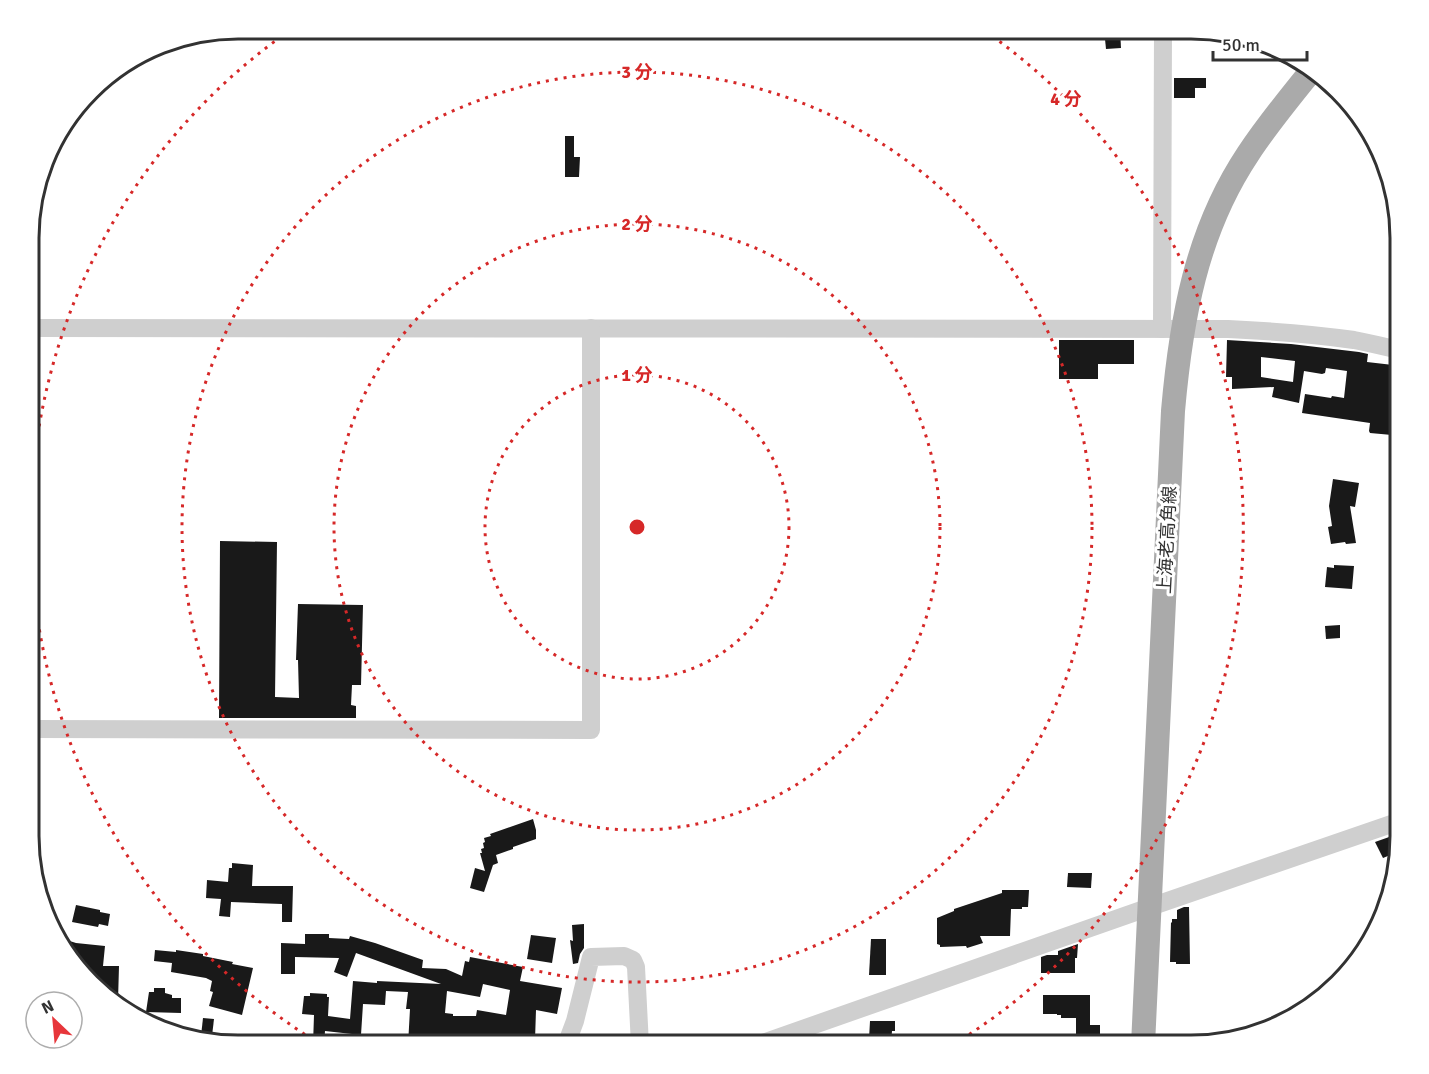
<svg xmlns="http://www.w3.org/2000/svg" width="1429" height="1074" viewBox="0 0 1429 1074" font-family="Signika,'Noto Sans JP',sans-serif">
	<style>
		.building { fill: #191919; fill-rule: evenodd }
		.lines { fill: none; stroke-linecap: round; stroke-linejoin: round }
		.minor { stroke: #cfcfcf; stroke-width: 18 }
		.major { stroke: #aaa; stroke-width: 24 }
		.ring { fill: none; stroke: #d62828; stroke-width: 3; stroke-dasharray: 3 6 }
		.labels { text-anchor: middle; stroke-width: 6; stroke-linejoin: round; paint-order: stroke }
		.street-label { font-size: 18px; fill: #323232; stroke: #fff }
		.rim { fill: none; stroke: #323232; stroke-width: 3 }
		.centre { fill: #d62828; stroke: #fff; stroke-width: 3 }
		.ring-label { font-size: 18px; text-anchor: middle; font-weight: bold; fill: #d62828; stroke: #fff; stroke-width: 6; stroke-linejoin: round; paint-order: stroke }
	</style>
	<rect width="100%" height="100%" fill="#fff"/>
	<g class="building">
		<polygon points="1104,29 1120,29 1121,48 1106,49"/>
		<polygon points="1174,78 1206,78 1206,88 1195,88 1195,98 1174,98"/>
		<polygon points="565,136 574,136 574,157 580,157 579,177 565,177"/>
		<polygon points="1059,340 1134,340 1134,364 1098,364 1098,379 1059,379"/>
		<path d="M1227,340L1291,344L1359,352L1368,354L1367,362L1393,365L1391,374L1400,376V401L1399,418L1394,417L1392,435L1370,433L1369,431L1370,423L1302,413L1305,394L1331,398L1332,396L1344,398L1347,371L1326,368L1325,373L1322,374L1304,371L1299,403L1272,397L1274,387L1232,389V377H1226ZM1261,357L1295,361L1293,382L1261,377Z"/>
		<polygon points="1333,479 1359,483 1355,507 1350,506 1356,543 1346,544 1345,542 1331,544 1328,527 1332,526 1329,506"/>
		<polygon points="220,541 277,542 275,697 299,698 298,660 296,660 298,604 363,605 361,685 352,685 351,705 356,706 356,718 219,718"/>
		<polygon points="1334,565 1354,566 1352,589 1325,587 1327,567 1334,568"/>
		<polygon points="1340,625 1340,638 1326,639 1325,626"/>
		<polygon points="533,819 536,830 536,839 513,847 513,849 496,855 498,863 493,865 484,892 470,888 475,868 485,871 480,853 482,853 481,849 484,848 483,843 485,842 484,838 491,836 490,834"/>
		<polygon points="1392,836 1395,841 1400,839 1400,851 1383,858 1375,842"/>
		<polygon points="232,863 253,865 252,886 293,886 292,922 282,922 282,904 231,902 230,917 219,916 221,899 206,898 207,880 228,882 229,868 232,868"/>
		<polygon points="1068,873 1092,873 1091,888 1067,887"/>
		<polygon points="1002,890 1029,890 1028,907 1022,907 1022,909 1011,909 1010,936 980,936 983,943 967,948 966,946 940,947 940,945 937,944 937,918 954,911 954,909 1002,893"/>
		<polygon points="76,905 100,910 100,912 110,914 108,926 99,924 98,927 72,922"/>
		<polygon points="1184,907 1189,907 1190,964 1176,964 1176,962 1170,962 1171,922 1172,923 1172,919 1177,919 1177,910"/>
		<polygon points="584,924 584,948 580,954 578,963 573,964 570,940 573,941 572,925"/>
		<path d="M305,934H329V938L349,939L350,936L375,943L423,960L422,968L446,969L462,976L465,961L469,962L470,957L523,967L520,981L562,988L557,1014L536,1010L535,1040L512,1038L513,1045H408L410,1009H406L408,992L386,991L385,1005L363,1004L361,1035L325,1031L324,1045H313L314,1015L302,1014L304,996H310V993L327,994V997H329L328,1016L350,1019L353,981L377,983V981L441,984L356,953L347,977L334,972L339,958L295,957V974H281V943L305,944ZM483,984L510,990L506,1015L477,1010L476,1016H453V1014L445,1013L447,991L480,997Z"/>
		<polygon points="531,935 556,938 552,963 527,959"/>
		<polygon points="57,937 76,943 105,946 103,966 119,966 118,1001 111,1001 100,994 100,980 89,979"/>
		<polygon points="871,939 886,939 886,975 869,975"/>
		<polygon points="1078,944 1077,958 1075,958 1075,973 1041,973 1041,957 1047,955 1058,955 1058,951"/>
		<polygon points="155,950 176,952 176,950 203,954 203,956 233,962 232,964 253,968 242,1015 209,1006 213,992 210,991 212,981 206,978 171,972 172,963 154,961"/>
		<polygon points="154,988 165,988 165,993 172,995 172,998 181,998 181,1013 146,1012 149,992 154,992"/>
		<polygon points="1043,995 1090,995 1090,1025 1100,1025 1100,1037 1076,1038 1076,1018 1061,1018 1061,1015 1057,1015 1057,1014 1043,1014"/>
		<polygon points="203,1018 214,1019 212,1036 201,1036"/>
		<polygon points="870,1021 895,1021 895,1031 892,1031 891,1042 874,1042 874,1039 869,1039"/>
		<polygon points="604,1035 628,1036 629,1045 603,1045"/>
	</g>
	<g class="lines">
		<g class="minor">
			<path d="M30,328L1228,329C1271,331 1313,334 1354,340C1370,343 1385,347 1400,350"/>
			<polyline points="1162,329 1163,29"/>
			<polyline points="29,729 591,730 591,328"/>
			<polyline points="566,1045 575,1021 591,957 624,956 633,960 636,967 640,1045"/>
			<polyline points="757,1045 1150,907 1400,821"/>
		</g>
		<path class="major" d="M1143,1045L1173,411C1181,320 1196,232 1248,154C1267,125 1290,97 1312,70"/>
	</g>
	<g class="ring">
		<circle cx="637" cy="527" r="152"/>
		<circle cx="637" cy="527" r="303"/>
		<circle cx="637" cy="527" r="455"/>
		<path d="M320 1044A606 606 0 0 1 289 31M985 31A606 606 0 0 1 954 1044"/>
	</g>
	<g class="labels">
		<g class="street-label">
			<text transform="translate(1167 540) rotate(-87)" y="6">上海老高角線</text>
		</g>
	</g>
	<path d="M0 0H1429V1074H0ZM238 39H1191A199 199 0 0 1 1390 238V836A199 199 0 0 1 1191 1035H238A199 199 0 0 1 39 836V238A199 199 0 0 1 238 39Z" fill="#fff" fill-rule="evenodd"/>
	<path class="rim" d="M238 39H1191A199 199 0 0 1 1390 238V836A199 199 0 0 1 1191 1035H238A199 199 0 0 1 39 836V238A199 199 0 0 1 238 39Z"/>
	<circle cx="637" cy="527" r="9" class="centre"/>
	<g class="ring-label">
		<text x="637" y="78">3 分</text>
		<text x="1066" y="105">4 分</text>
		<text x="637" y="230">2 分</text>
		<text x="637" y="381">1 分</text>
	</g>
	<g transform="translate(54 1020) rotate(334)"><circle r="28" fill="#ffffff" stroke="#adadad" stroke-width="1.5"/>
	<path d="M0-4.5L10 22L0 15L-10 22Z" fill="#e7363b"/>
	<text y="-9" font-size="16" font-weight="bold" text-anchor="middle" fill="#323232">N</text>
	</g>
	<path d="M1213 51v9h94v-9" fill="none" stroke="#323232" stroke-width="3"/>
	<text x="1222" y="51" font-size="18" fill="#323232" stroke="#ffffff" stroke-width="4.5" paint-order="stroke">50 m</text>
</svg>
